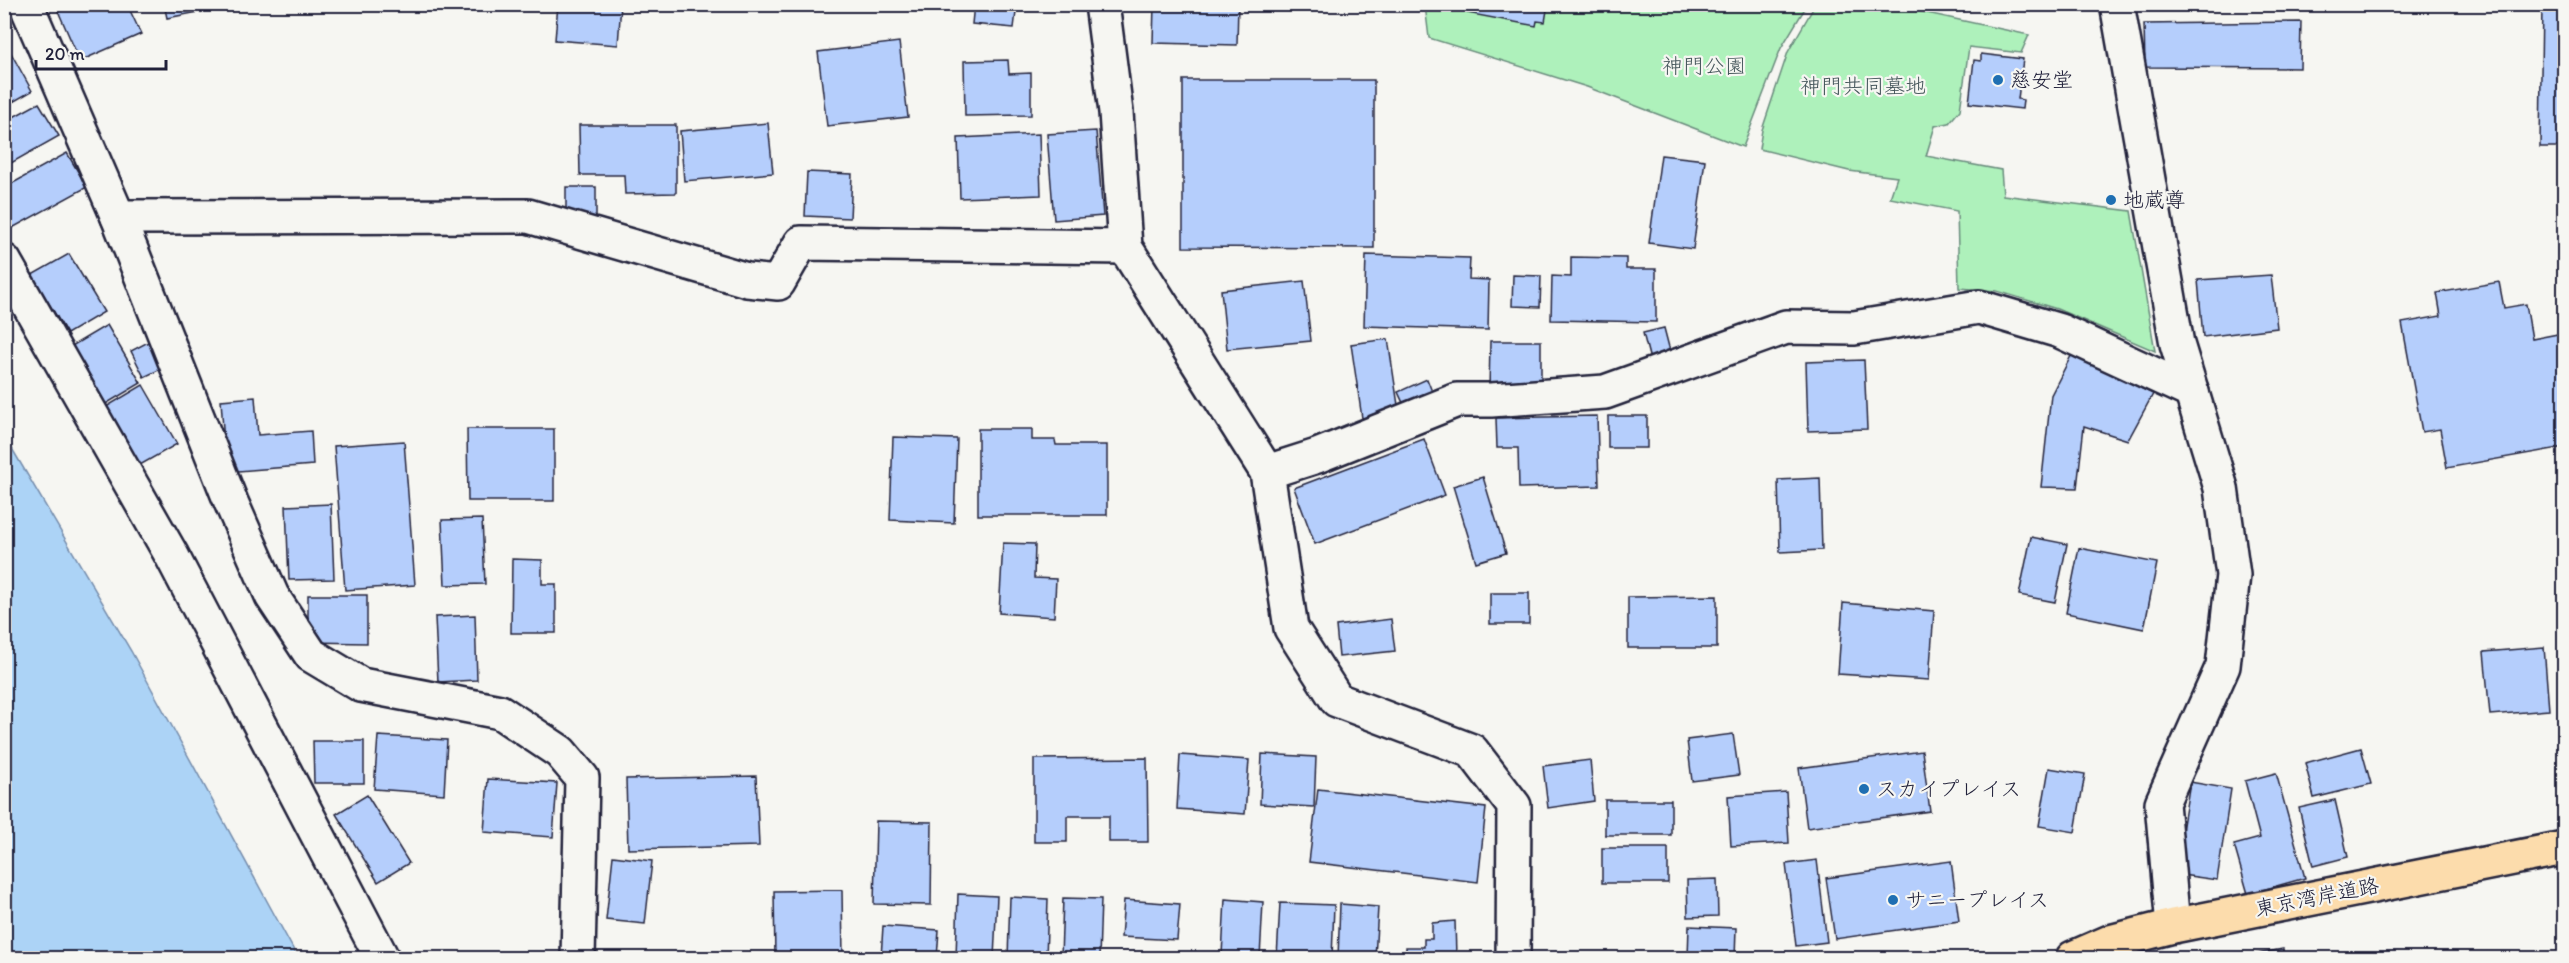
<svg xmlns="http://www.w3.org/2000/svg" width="2569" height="963" viewBox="0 0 2569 963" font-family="Itim,'Klee One',sans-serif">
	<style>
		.green { fill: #aef1bb; stroke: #688a7b; stroke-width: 1.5 }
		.water { fill: #acd3f6; stroke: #758cab; stroke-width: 1.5 }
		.building { fill: #b5cefc; stroke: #22223b; stroke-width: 1.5 }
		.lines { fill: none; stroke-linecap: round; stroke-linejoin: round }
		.minor-casing { stroke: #22223b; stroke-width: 38 }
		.highway-casing { stroke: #22223b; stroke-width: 38 }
		.minor { stroke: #f6f6f2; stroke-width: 33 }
		.highway { stroke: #fcdcac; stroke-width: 33 }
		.poi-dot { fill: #1f6fb2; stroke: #f6f6f2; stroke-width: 2 }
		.labels { text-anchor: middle; stroke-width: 4.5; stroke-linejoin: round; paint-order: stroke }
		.park-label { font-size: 21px; fill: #45565b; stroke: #f6f6f2 }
		.poi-label { font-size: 21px; fill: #22223b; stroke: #f6f6f2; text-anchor: start }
		.street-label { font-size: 21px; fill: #22223b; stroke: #f6f6f2 }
	</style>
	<rect width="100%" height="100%" fill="#f6f6f2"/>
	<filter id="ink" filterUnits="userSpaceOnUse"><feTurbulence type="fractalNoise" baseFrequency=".0167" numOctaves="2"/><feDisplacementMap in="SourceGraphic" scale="12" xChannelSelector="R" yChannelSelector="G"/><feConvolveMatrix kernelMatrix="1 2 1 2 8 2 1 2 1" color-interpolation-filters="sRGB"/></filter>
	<g filter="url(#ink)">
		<g class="green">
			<polygon points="1425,5 1807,5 1781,48 1743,147 1587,87 1429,38"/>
			<polygon points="1815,5 1890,5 2029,35 2021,53 1969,47 1960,110 1949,123 1935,126 1926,156 2001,170 2003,195 2131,211 2155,351 2057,309 1997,291 1959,288 1957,211 1890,198 1897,177 1849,171 1759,149 1762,130 1788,52"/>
		</g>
		<polygon class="water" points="4,435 131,651 298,958 5,958"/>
		<g class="building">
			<polygon points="55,4 127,4 141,34 80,61"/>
			<polygon points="164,4 218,4 219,8 167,18"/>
			<polygon points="558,4 621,4 618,45 555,40"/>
			<polygon points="974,4 1017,4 1014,28 972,24"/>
			<polygon points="1154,4 1238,4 1237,45 1153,43"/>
			<polygon points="1469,4 1548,4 1545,22 1537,21 1536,26 1467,13"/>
			<polygon points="2542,4 2564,4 2564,147 2540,147"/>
			<polygon points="2301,22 2300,68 2145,67 2144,24"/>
			<polygon points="899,42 908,117 827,126 818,52"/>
			<polygon points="11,53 32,91 4,107 4,57"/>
			<polygon points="1981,54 2023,59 2018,99 2023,100 2022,109 1969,103 1974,60 1981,61"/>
			<polygon points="1008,60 1009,74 1031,73 1031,115 965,116 964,61"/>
			<polygon points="1183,80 1374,80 1374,248 1183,247"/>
			<polygon points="39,103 59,136 4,167 4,122"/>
			<polygon points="768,123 773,173 684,181 680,131"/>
			<polygon points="579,125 676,125 676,193 625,194 624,175 580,175"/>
			<polygon points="1096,131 1103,216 1054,220 1047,134"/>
			<polygon points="1039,134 1041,195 960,198 958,138"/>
			<polygon points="67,153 87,187 5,232 4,188"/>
			<polygon points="1661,155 1705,160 1693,249 1649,243"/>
			<polygon points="807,172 852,174 850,218 805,216"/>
			<rect x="566" y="187" width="30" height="31"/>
			<polygon points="69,254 104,312 67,334 32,275"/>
			<polygon points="1366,255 1470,258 1469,279 1489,280 1488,330 1364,326"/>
			<polygon points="1571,257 1626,258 1626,269 1656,269 1656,322 1551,320 1552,276 1571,277"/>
			<polygon points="1513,275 1541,276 1540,307 1512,306"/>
			<polygon points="2271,275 2277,328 2203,337 2198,280"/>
			<polygon points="1304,281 1311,341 1227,349 1221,290"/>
			<polygon points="2499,282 2504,308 2526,304 2532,339 2563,333 2564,447 2447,468 2440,429 2422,432 2402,323 2441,316 2437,293"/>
			<polygon points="107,325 141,383 104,405 70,347"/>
			<polygon points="1664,328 1671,355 1650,360 1643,333"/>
			<polygon points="1388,339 1399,412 1362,418 1351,344"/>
			<polygon points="150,341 163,368 144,377 131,351"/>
			<polygon points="1490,341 1541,341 1541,393 1489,392"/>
			<polygon points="2072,354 2153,394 2128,440 2084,426 2077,488 2041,487 2051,395"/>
			<polygon points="1864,360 1867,429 1808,431 1806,362"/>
			<polygon points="1427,379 1433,394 1405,407 1398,392"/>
			<polygon points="143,385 177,444 140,465 106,407"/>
			<polygon points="255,397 258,435 311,431 313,465 226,472 221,400"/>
			<polygon points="1597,416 1599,486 1519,488 1518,448 1497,448 1496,418"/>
			<rect x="1608" y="416" width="39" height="32"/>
			<polygon points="467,429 554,429 554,501 468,501"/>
			<polygon points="978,429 1032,429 1032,440 1055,440 1056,445 1107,445 1107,515 978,515"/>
			<polygon points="893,437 957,439 954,523 890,520"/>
			<polygon points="1424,439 1445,495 1315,544 1294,488"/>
			<polygon points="404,441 415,585 345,590 334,446"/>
			<polygon points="1483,477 1506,553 1476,562 1453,486"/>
			<polygon points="1820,478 1822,550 1780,552 1778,480"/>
			<polygon points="331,504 334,579 289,580 286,506"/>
			<polygon points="482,519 485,584 445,585 442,520"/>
			<polygon points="2031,537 2067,544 2055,602 2019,595"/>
			<polygon points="1003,543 1035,544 1034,578 1056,579 1054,617 999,613"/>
			<polygon points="2079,548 2157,563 2144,629 2066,613"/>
			<polygon points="512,559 542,560 542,584 556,584 556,633 511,633"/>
			<rect x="1490" y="593" width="39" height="31"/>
			<polygon points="308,595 367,595 367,643 308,642"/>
			<polygon points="1717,596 1717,648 1628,648 1628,597"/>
			<polygon points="1843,603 1934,611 1929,680 1838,674"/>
			<polygon points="475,615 477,680 438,682 435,617"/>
			<polygon points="1391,619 1395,651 1339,657 1336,626"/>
			<polygon points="2544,647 2549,710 2490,715 2484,652"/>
			<polygon points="1733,734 1739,775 1692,781 1687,740"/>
			<polygon points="378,736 447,740 444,794 374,789"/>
			<polygon points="313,741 364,741 364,783 314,783"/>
			<polygon points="2361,748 2371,784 2314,798 2305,763"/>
			<polygon points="1922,751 1930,811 1807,828 1799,768"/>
			<polygon points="1262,754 1316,757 1314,807 1260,804"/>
			<polygon points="1180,755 1249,760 1245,814 1177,809"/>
			<polygon points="1147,758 1148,842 1109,842 1109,816 1067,816 1067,842 1034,842 1034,759"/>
			<polygon points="1590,760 1594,801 1548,808 1543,766"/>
			<polygon points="2049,768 2085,774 2075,832 2039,826"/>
			<polygon points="2276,773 2305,878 2248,894 2234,845 2260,838 2245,781"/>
			<polygon points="756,776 759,846 628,849 626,779"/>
			<polygon points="488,779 557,783 553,837 484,832"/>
			<polygon points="2190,782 2231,789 2217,880 2175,874"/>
			<polygon points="1318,789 1486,808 1478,882 1309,862"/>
			<polygon points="1786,792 1789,843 1731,846 1728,796"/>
			<polygon points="367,795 409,863 378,882 336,814"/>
			<rect x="1605" y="800" width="66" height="35"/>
			<polygon points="2335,800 2348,857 2313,866 2299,808"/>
			<polygon points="876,821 932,822 931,905 874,904"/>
			<rect x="1602" y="848" width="66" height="35"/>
			<polygon points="613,856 652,861 645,924 606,920"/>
			<polygon points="1817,860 1827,942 1796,946 1786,864"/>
			<polygon points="1951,861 1959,921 1835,939 1826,878"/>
			<polygon points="1717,879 1718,916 1688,917 1687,880"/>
			<polygon points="842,890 843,958 775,958 774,891"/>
			<polygon points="958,894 997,896 994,958 956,958"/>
			<polygon points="1010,897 1048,899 1046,958 1008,958"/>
			<polygon points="1063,898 1101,899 1099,958 1061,958"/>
			<polygon points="1225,899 1263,902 1260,957 1222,955"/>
			<polygon points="1124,900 1180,904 1177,940 1121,937"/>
			<polygon points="1280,903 1334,905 1332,958 1277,958"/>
			<polygon points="1340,904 1378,907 1375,958 1338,958"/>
			<polygon points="1455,921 1456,956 1467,956 1468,958 1406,958 1406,947 1424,947 1424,939 1432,939 1432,923"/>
			<polygon points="883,926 939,930 937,958 881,958"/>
			<polygon points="1689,926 1736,928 1735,958 1688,958"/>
			<polygon points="2283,949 2285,958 2237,958"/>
		</g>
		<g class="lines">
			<g class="minor-casing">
				<g id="minor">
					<polyline points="26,4 118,217 231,502 272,596 311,655 361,685 500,712 560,752 582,778 578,958"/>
					<polyline points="1102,4 1116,112 1125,247 1267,472 1291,628 1337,700 1472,751 1514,806 1513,958"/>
					<polyline points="2117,4 2177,344 2221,488 2233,575 2223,666 2162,803 2173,926"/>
					<polyline points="118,217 528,216 747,280 778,283 801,243 1125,247"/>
					<polyline points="4,261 172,556 382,958"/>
					<polyline points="1267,472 1317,456 1457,400 1491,400 1605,392 1786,327 1854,328 1979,307 2060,331 2192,392"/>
				</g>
			</g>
			<g class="highway-casing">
				<polyline id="highway" points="2073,958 2110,942 2173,926 2564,848"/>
			</g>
			<use href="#minor" class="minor"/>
			<use href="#highway" class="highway"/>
		</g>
	</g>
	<g class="poi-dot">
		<circle cx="1998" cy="80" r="6"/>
		<circle cx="2111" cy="200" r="6"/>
		<circle cx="1864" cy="789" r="6"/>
		<circle cx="1893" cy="900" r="6"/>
	</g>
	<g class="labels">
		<g class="park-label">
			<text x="1704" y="73">神門公園</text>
			<text x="1863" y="93">神門共同墓地</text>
		</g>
		<g class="poi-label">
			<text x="2010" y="87">慈安堂</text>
			<text x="2123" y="207">地蔵尊</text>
			<text x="1876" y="796">スカイプレイス</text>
			<text x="1905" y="907">サニープレイス</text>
		</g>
		<g class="street-label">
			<text transform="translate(2317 897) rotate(-11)" y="7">東京湾岸道路</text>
		</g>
	</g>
	<rect width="2569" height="963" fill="none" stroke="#f6f6f2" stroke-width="24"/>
	<rect x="12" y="12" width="2545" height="939" fill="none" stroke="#22223b" stroke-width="2" filter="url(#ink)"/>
	<path d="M36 60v9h130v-9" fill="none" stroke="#22223b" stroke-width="3"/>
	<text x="45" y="60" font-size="18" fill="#22223b" stroke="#f6f6f2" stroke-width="4.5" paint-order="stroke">20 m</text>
</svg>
